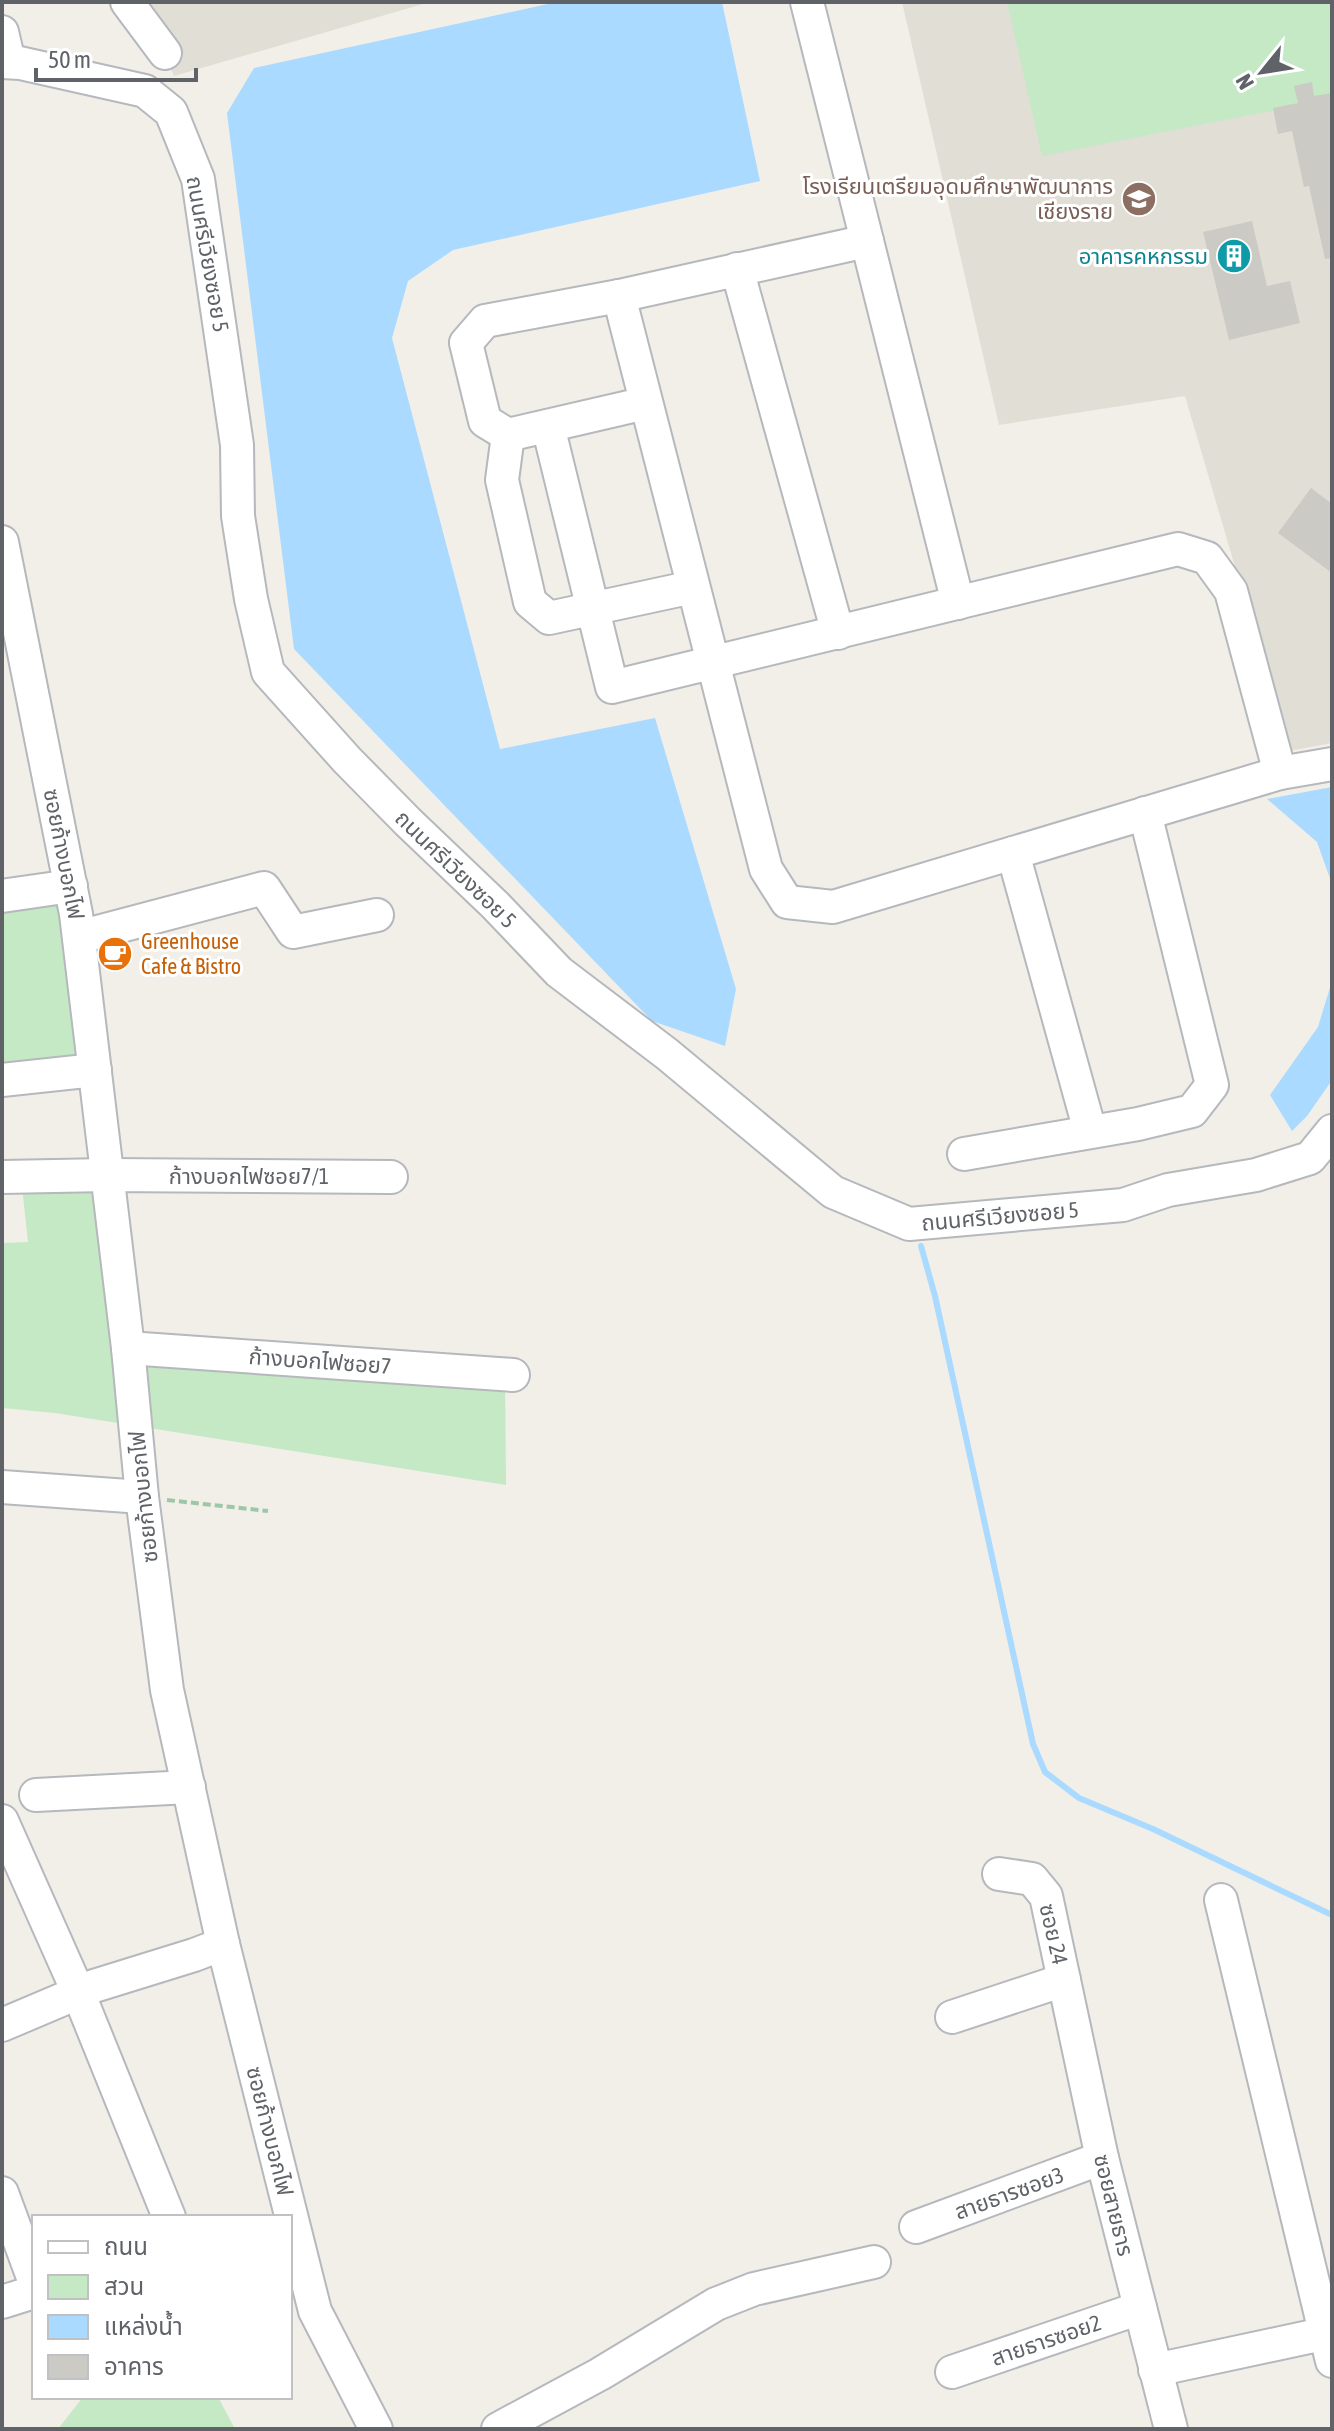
<svg xmlns="http://www.w3.org/2000/svg" width="1334" height="2431" viewBox="0 0 1334 2431" font-family="'Asap Condensed','Noto Sans Thai',sans-serif">
	<style>
		.education { fill: #e1ded6 }
		.green { fill: #c5e8c5 }
		.water { fill: #aadaff }
		.lines { fill: none; stroke-linecap: round; stroke-linejoin: round }
		.stream { stroke: #aadaff; stroke-width: 6 }
		.building { fill: #cccac5 }
		.minor-casing { stroke: #b5b8bc; stroke-width: 36 }
		.path { stroke: #9cc7a9; stroke-width: 4; stroke-dasharray: 8 4; stroke-linecap: butt }
		.minor { stroke: #fff; stroke-width: 32 }
		.labels { text-anchor: middle; stroke-width: 6; stroke-linejoin: round; paint-order: stroke }
		.education-label { font-size: 22px; fill: #785e54; stroke: #fff; text-anchor: end }
		.street-label { font-size: 22px; fill: #5f6368; stroke: #fff }
		.culture-label { font-size: 22px; fill: #0d838f; stroke: #fff; text-anchor: end }
		.food-label { font-size: 22px; fill: #c56008; stroke: #fff; text-anchor: start }
	</style>
	<rect width="100%" height="100%" fill="#f1efe8"/>
	<g class="education">
		<polygon points="142,2 430,2 174,76"/>
		<polygon points="902,2 1332,2 1332,743 1289,751 1185,396 999,425"/>
	</g>
	<g class="green">
		<polygon points="1007,2 1332,2 1332,99 1042,156"/>
		<polygon points="71,886 95,1070 2,1082 2,905"/>
		<polygon points="107,1175 128,1348 505,1374 506,1485 55,1413 2,1408 2,1243 28,1242 21,1177"/>
		<polygon points="83,2397 218,2397 235,2429 58,2429"/>
	</g>
	<g class="water">
		<polygon points="557,2 722,2 760,181 453,250 408,281 392,338 500,749 655,718 736,989 725,1046 652,1021 294,649 227,113 254,68"/>
		<polygon points="1332,787 1332,884 1317,842 1267,799"/>
		<polygon points="1332,981 1332,1080 1307,1116 1292,1131 1270,1095 1318,1027"/>
	</g>
	<g class="lines">
		<polyline class="stream" points="921,1246 935,1296 1033,1744 1045,1772 1079,1798 1153,1829 1332,1915"/>
	</g>
	<g class="building">
		<polygon points="1312,82 1314,96 1332,93 1332,258 1325,259 1309,186 1304,187 1292,131 1278,134 1273,108 1298,103 1294,86"/>
		<polygon points="1252,221 1267,286 1290,281 1300,323 1229,340 1203,232"/>
		<polygon points="1311,488 1332,504 1332,573 1278,533"/>
	</g>
	<g class="lines">
		<g class="minor-casing">
			<g id="minor">
				<polyline points="127,2 165,53"/>
				<polyline points="807,2 958,603"/>
				<polyline points="2,32 9,62"/>
				<polyline points="2,62 20,63 145,91 171,112 198,179 237,445 238,516 251,599 268,672 347,760 408,822 495,905 559,972 667,1054 833,1192 909,1224 1123,1205 1168,1190 1256,1175 1310,1158 1332,1131"/>
				<polyline points="737,269 838,633"/>
				<polyline points="619,296 766,869 787,902 833,907 1280,773 1332,764"/>
				<polyline points="646,403 508,435 485,421 466,343 485,321 619,296 867,241"/>
				<polyline points="548,426 612,687 1178,549 1207,558 1231,591 1280,773"/>
				<polyline points="508,435 502,480 530,602 549,618 693,587"/>
				<polyline points="2,542 76,914 128,1348 142,1497 167,1690 223,1944 315,2311 376,2429"/>
				<polyline points="1013,853 1090,1131"/>
				<polyline points="2,896 71,886"/>
				<polyline points="79,937 264,888 293,932 377,915"/>
				<polyline points="2,1080 95,1070"/>
				<polyline points="964,1154 1138,1124 1192,1111 1212,1085 1145,813"/>
				<polyline points="2,1177 107,1175 391,1177"/>
				<polyline points="128,1348 513,1375"/>
				<polyline points="2,1487 142,1497"/>
				<polyline points="36,1795 189,1787"/>
				<polyline points="2,1821 78,1992 169,2217"/>
				<polyline points="999,1874 1032,1879 1046,1896 1102,2158 1171,2429"/>
				<polyline points="1221,1900 1332,2361"/>
				<polyline points="952,2017 1064,1980"/>
				<polyline points="2,2025 94,1986 194,1955 223,1944"/>
				<polyline points="2,2193 34,2280"/>
				<polyline points="916,2227 1102,2158"/>
				<polyline points="2,2302 34,2292"/>
				<polyline points="1155,2370 1332,2332"/>
				<polyline points="952,2372 1140,2308"/>
				<polyline points="498,2429 600,2374 716,2304 754,2289 874,2262"/>
			</g>
		</g>
		<polyline class="path" points="167,1500 268,1511"/>
		<use href="#minor" class="minor"/>
	</g>
	<defs>
		<g id="school-disc" transform="scale(1.8)"><circle r="9.5" fill="#8d6e63" stroke="#fff"/><path d="M0-5L7-2L0 1L-7-2ZM-4 1L0 2.5L4 1V4Q0 6-4 4Z" fill="#fff"/></g>
		<g id="building-disc" transform="scale(1.8)"><circle r="9.5" fill="#0f9aa8" stroke="#fff"/><path d="M-4-6H4V6H1V3H-1V6H-4ZM-2.5-4.3h1.7v1.8h-1.7ZM.8-4.3h1.7v1.8H.8ZM-2.5-1h1.7V.8h-1.7ZM.8-1h1.7V.8H.8Z" fill="#fff"/></g>
		<g id="cafe-disc" transform="scale(1.8)"><circle r="9.5" fill="#e8710a" stroke="#fff"/><path d="M-5.5-4.5H6V0H3Q3 3.5 0 3.5H-2.5Q-5.5 3.5-5.5 0ZM3-3.2v2h1.7v-2ZM-6 4.5H4V6H-6Z" fill="#fff"/></g>
	</defs>
	<g fill-rule="evenodd">
		<use href="#school-disc" x="1139" y="199"/>
		<use href="#building-disc" x="1234" y="256"/>
		<use href="#cafe-disc" x="115" y="954"/>
	</g>
	<g class="labels">
		<g class="education-label">
			<text x="1113" y="194">โรงเรียนเตรียมอุดมศึกษาพัฒนาการ<tspan x="1113" dy="25">เชียงราย</tspan></text>
		</g>
		<g class="street-label">
			<text transform="translate(208 254) rotate(80)" y="8">ถนนศรีเวียงซอย 5</text>
			<text transform="translate(64 854) rotate(79)" y="8">ซอยก้างบอกไฟ</text>
			<text transform="translate(456 869) rotate(44)" y="8">ถนนศรีเวียงซอย 5</text>
			<text x="249" y="1184">ก้างบอกไฟซอย7/1</text>
			<text transform="translate(1000 1216) rotate(-5)" y="8">ถนนศรีเวียงซอย 5</text>
			<text transform="translate(320 1361) rotate(4)" y="8">ก้างบอกไฟซอย7</text>
			<text transform="translate(143 1497) rotate(-96)" y="8">ซอยก้างบอกไฟ</text>
			<text transform="translate(1054 1934) rotate(77)" y="8">ซอย 24</text>
			<text transform="translate(270 2131) rotate(76)" y="8">ซอยก้างบอกไฟ</text>
			<text transform="translate(1009 2193) rotate(-20)" y="8">สายธารซอย3</text>
			<text transform="translate(1114 2205) rotate(76)" y="8">ซอยสายธาร</text>
			<text transform="translate(1046 2340) rotate(-19)" y="8">สายธารซอย2</text>
		</g>
		<g class="culture-label">
			<text x="1208" y="264">อาคารคหกรรม</text>
		</g>
		<g class="food-label">
			<text x="141" y="949">Greenhouse<tspan x="141" dy="25">Cafe &amp; Bistro</tspan></text>
		</g>
	</g>
	<rect width="1334" height="2431" fill="none" stroke="#5f6368" stroke-width="8"/>
	<rect x="32" y="2215" width="260" height="184" fill="#ffffff" stroke="#bfc1c3" stroke-width="2"/>
	<rect x="48" y="2241" width="40" height="12" fill="#ffffff" stroke="#bfc1c3" stroke-width="2"/>
	<text x="104" y="2255" font-size="24" fill="#5f6368">ถนน</text>
	<rect x="48" y="2275" width="40" height="24" fill="#c5e8c5" stroke="#bfc1c3" stroke-width="2"/>
	<text x="104" y="2295" font-size="24" fill="#5f6368">สวน</text>
	<rect x="48" y="2315" width="40" height="24" fill="#aadaff" stroke="#bfc1c3" stroke-width="2"/>
	<text x="104" y="2335" font-size="24" fill="#5f6368">แหล่งน้ำ</text>
	<rect x="48" y="2355" width="40" height="24" fill="#cccac5" stroke="#bfc1c3" stroke-width="2"/>
	<text x="104" y="2375" font-size="24" fill="#5f6368">อาคาร</text>
	<g transform="translate(1262 72) rotate(240)" stroke="#ffffff" stroke-width="6" paint-order="stroke">
	<path d="M0-6L14 30L0 20L-14 30Z" fill="#5f6368"/>
	<text y="-12" font-size="22" font-weight="bold" text-anchor="middle" fill="#5f6368">N</text>
	</g>
	<path d="M36 68v12h160v-12" fill="none" stroke="#5f6368" stroke-width="4"/>
	<text x="48" y="68" font-size="24" fill="#5f6368" stroke="#ffffff" stroke-width="6" paint-order="stroke">50 m</text>
</svg>
